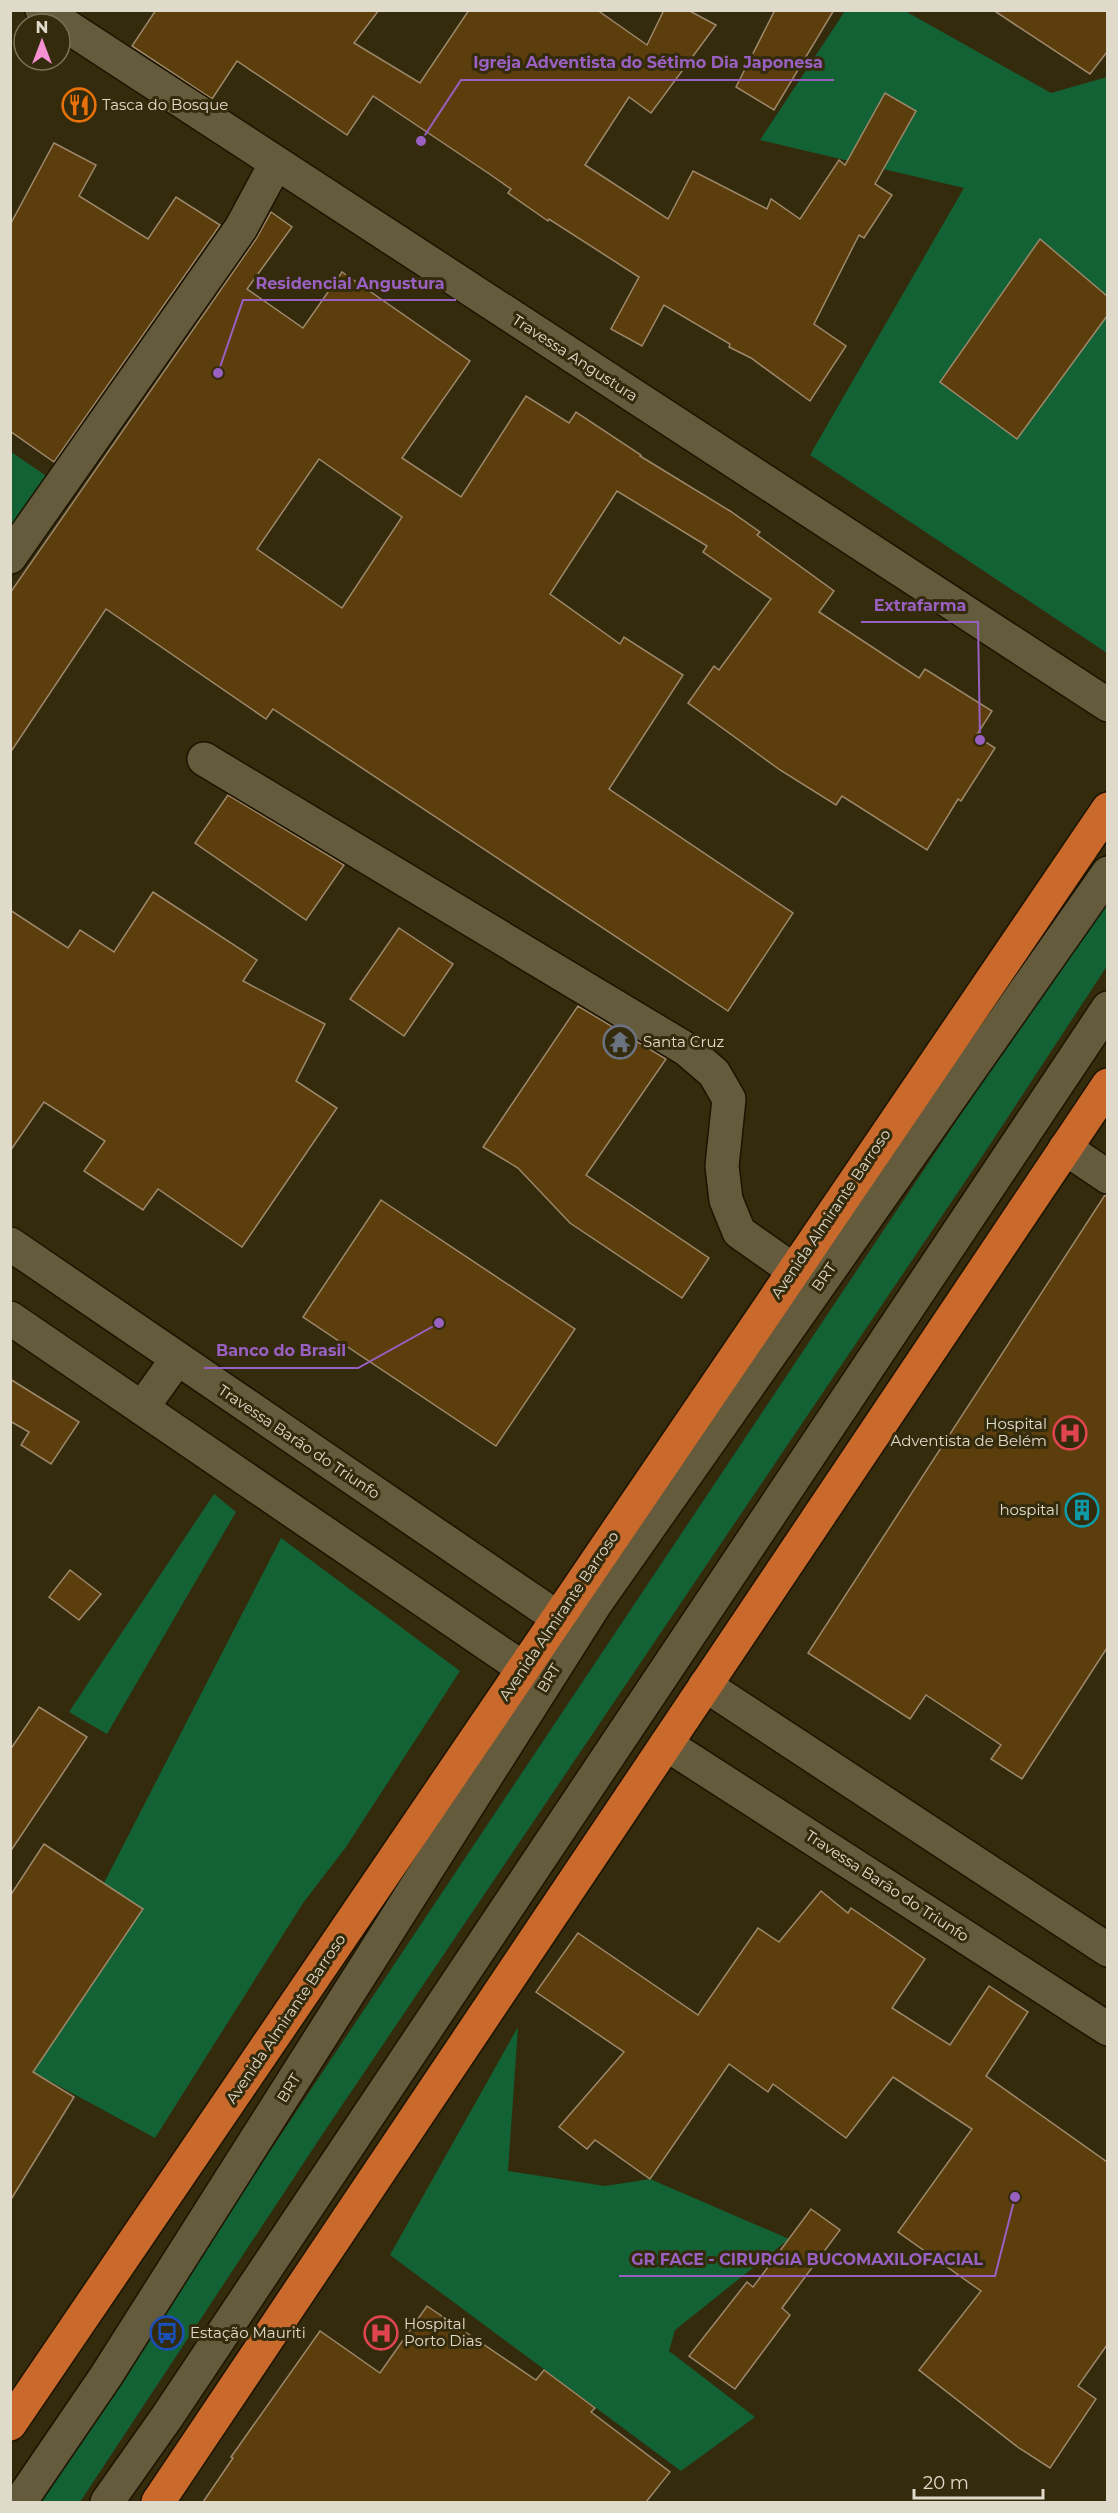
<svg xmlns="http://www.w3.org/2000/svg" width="1118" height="2513" viewBox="0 0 1118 2513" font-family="Montserrat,sans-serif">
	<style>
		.green { fill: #136235 }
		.building { fill: #5c3e0d; stroke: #9d886c; stroke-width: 1.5; fill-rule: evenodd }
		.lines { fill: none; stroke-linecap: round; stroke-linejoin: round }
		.minor-casing { stroke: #1c1300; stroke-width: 36 }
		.highway-casing { stroke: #1c1300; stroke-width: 36 }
		.minor { stroke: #645a3c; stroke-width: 33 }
		.highway { stroke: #c9692b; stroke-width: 33 }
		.labels { text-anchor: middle; stroke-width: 6; stroke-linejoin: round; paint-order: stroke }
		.poi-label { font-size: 15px; fill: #e0daca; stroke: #342b0d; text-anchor: start }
		.street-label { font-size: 15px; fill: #e0daca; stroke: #342b0d }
		.leader { fill: none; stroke: #9960c2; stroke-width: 2 }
		.callout-dot { fill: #9960c2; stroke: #342b0d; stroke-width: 2 }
		.callout-label { font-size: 16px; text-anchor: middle; font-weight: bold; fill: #9960c2; stroke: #342b0d; stroke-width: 6; stroke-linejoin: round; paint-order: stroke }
	</style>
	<rect width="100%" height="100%" fill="#342b0d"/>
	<g class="green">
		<polygon points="845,11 905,11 1051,93 1107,77 1107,653 810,455 964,188 760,140"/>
		<polygon points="11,452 48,477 11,534"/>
		<polygon points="1107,895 1107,966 983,1155 324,2132 80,2502 36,2502"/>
		<polygon points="214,1494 236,1512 107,1734 69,1712"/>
		<polygon points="281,1538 460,1671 346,1847 303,1903 155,2138 33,2072 104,1883"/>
		<polygon points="518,2027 508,2171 605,2186 650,2179 789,2239 675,2330 669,2351 755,2417 681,2471 390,2255"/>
	</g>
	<g class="building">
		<polygon points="156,10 379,10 354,43 420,83 469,10 597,10 647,45 664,10 688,10 716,25 651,113 629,97 585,165 668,219 693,171 767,209 771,199 800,219 839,160 845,165 885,93 916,111 875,184 892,195 864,238 859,235 814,324 846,346 810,401 751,358 729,347 730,344 664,305 642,346 611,329 639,277 549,219 548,221 508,193 511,189 491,175 373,96 347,135 237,61 212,99 132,46"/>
		<polygon points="775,10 834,10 774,110 736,87"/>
		<polygon points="993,10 1107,10 1107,52 1090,74"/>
		<polygon points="54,143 96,165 79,196 148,239 176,197 220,225 54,462 10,431 10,225"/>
		<path d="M271,212L292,227L247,289L303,328L342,272L470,361L402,458L461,497L526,396L569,423L576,412L641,455L640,456L730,511L760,532L757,535L834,591L819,612L919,678L925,669L992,711L976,736L995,748L961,801L958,799L927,850L842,796L836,805L780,770L688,703L714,666L719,670L771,599L703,552L707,546L617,491L550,594L620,644L624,637L683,675L609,789L793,913L728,1011L273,709L266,719L106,609L10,753V593L256,239ZM319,459L402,517L342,608L257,549Z"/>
		<polygon points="1040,239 1107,296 1107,316 1017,439 940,382"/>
		<polygon points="228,795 344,865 306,920 195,843"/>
		<polygon points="153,892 257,960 243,981 325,1024 296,1081 337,1108 242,1247 158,1189 143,1210 84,1171 105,1141 44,1102 10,1151 10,910 68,948 80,930 114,952"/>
		<polygon points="399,928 453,964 404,1036 350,999"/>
		<polygon points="578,1006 666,1059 586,1175 709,1258 682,1298 570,1223 518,1168 483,1147"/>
		<polygon points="1105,1195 1107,1196 1107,1648 1022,1779 991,1759 1001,1745 926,1695 910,1719 808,1653"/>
		<polygon points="381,1200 575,1329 496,1446 303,1317"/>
		<polygon points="10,1379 79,1422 51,1464 21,1445 29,1432 10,1421"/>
		<polygon points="70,1570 101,1594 79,1620 49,1597"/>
		<polygon points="39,1707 87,1737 10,1852 10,1750"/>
		<polygon points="44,1844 143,1909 33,2072 74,2097 10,2201 10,1896"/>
		<polygon points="821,1891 848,1913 851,1908 925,1959 892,2008 950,2045 989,1986 1028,2012 986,2076 1107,2162 1107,2345 1078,2386 1096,2399 1050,2468 1019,2448 919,2370 981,2291 898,2232 972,2129 893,2077 846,2138 773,2084 768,2092 729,2064 650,2179 595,2140 587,2149 559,2127 624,2052 536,1992 578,1933 698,2015 758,1928 779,1942"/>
		<polygon points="811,2209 840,2230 782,2308 790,2315 735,2389 689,2356 747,2282 753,2287"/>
		<polygon points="427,2306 536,2380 544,2370 595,2408 591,2412 670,2472 646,2502 203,2502 233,2458 231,2457 320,2331 380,2373"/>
	</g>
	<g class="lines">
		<g class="minor-casing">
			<g id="minor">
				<polyline points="42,10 1108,705"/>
				<polyline points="10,557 241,228 276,163"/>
				<polyline points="204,759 686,1049 714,1073 729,1099 722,1166 726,1200 739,1232 793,1270"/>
				<polyline points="1065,1148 1108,1177"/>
				<polyline points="10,1244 558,1618"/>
				<polyline points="10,1318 524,1669"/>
				<polyline points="142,1408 177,1359"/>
				<polyline points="705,1685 1108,1950"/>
				<polyline points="666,1744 1108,2029"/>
				<polyline points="20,2502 106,2376 596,1603 1108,873"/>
				<polyline points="107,2502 167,2417 1108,1008"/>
			</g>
		</g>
		<g class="highway-casing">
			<g id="highway">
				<polyline points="10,2424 1108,809"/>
				<polyline points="158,2502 1108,1085"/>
			</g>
		</g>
		<use href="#minor" class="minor"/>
		<use href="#highway" class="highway"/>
	</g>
	<defs>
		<g id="restaurant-ring" transform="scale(1.725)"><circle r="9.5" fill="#342b0d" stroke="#e8710a" stroke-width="1.5"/><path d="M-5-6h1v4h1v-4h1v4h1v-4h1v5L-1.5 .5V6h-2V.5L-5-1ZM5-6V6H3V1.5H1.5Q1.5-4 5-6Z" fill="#e8710a"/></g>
		<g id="temple-ring" transform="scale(1.725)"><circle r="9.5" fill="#342b0d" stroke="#6b7280" stroke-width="1.5"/><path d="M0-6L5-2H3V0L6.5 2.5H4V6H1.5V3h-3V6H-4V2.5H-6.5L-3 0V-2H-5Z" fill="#6b7280"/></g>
		<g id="hospital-ring" transform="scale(1.725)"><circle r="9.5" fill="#342b0d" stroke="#e0444e" stroke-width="1.5"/><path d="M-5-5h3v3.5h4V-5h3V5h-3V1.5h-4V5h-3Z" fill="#e0444e"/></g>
		<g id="building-ring" transform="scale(1.725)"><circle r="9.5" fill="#342b0d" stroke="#0f9aa8" stroke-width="1.5"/><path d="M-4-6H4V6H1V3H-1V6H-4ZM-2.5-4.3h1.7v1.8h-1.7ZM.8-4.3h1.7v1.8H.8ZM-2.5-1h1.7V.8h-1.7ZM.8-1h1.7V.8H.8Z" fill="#0f9aa8"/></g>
		<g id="bus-ring" transform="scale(1.725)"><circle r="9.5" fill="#342b0d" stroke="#1a4fb4" stroke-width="1.5"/><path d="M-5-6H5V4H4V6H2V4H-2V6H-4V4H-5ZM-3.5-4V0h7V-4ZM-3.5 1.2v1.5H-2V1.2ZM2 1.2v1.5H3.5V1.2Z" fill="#1a4fb4"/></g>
	</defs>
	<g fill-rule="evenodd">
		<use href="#restaurant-ring" x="79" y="105"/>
		<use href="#temple-ring" x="620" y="1042"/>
		<use href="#hospital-ring" x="1070" y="1433"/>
		<use href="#building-ring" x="1082" y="1510"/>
		<use href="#bus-ring" x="167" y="2333"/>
		<use href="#hospital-ring" x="381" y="2333"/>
	</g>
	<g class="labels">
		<g class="poi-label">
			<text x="102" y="110">Tasca do Bosque</text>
			<text x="643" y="1047">Santa Cruz</text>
			<text x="1047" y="1429" text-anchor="end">Hospital<tspan x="1047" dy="17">Adventista de Belém</tspan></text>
			<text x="1059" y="1515" text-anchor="end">hospital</text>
			<text x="404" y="2329">Hospital<tspan x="404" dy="17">Porto Dias</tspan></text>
			<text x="190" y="2338">Estação Mauriti</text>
		</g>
		<g class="street-label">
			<text transform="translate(575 358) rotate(33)" y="5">Travessa Angustura</text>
			<text transform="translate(831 1214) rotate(-56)" y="5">Avenida Almirante Barroso</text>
			<text transform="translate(824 1277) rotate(-55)" y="5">BRT</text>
			<text transform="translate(299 1442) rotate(34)" y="5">Travessa Barão do Triunfo</text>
			<text transform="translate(559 1616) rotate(-56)" y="5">Avenida Almirante Barroso</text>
			<text transform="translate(549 1678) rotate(-58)" y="5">BRT</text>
			<text transform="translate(887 1886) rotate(33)" y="5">Travessa Barão do Triunfo</text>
			<text transform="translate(286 2019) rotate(-56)" y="5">Avenida Almirante Barroso</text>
			<text transform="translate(289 2088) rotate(-58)" y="5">BRT</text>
		</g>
	</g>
	<path class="leader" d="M421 141L461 80H834M218 373L243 300H456M980 740L978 622H861M439 1323L358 1368H204M1015 2197L995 2276H619"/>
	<g class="callout-dot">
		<circle cx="421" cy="141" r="6"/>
		<circle cx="218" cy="373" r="6"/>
		<circle cx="980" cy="740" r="6"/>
		<circle cx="439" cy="1323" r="6"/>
		<circle cx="1015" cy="2197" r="6"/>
	</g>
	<g class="callout-label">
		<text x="648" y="68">Igreja Adventista do Sétimo Dia Japonesa</text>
		<text x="350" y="289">Residencial Angustura</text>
		<text x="920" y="611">Extrafarma</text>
		<text x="281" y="1356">Banco do Brasil</text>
		<text x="807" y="2265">GR FACE - CIRURGIA BUCOMAXILOFACIAL</text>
	</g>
	<rect width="1118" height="2513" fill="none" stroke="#e0daca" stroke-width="24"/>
	<g transform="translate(42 42)"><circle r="28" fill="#342b0d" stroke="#797159" stroke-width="1.5"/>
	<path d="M0-4.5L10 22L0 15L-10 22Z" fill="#f591d2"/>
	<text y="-9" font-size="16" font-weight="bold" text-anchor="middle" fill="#e0daca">N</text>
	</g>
	<path d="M914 2489v9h129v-9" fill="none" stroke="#e0daca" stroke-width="3"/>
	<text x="923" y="2489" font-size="18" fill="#e0daca" stroke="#342b0d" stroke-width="4.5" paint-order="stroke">20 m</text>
</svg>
